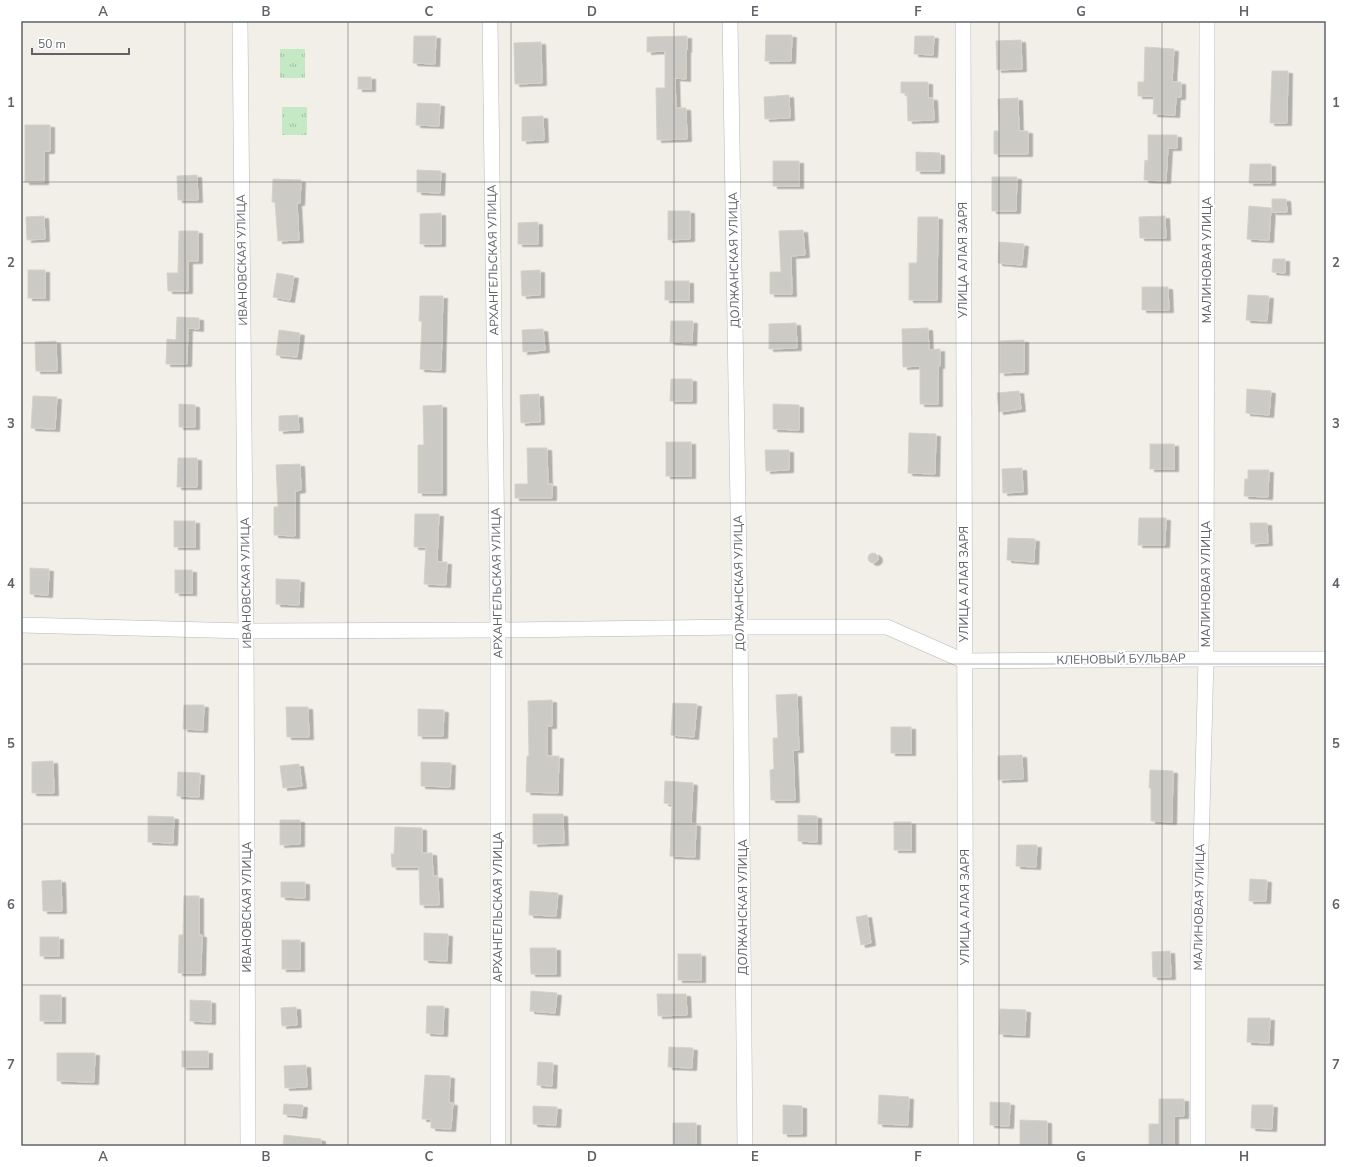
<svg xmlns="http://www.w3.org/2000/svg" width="1347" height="1167" viewBox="0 0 1347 1167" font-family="'Nunito Sans',sans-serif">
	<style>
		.grass { fill: url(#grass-tufts) }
		.building { fill: #cccac5; stroke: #d6d1c6; filter: url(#shadow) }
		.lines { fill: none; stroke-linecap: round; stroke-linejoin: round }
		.minor-casing { stroke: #b5b8bc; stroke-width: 16 }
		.minor { stroke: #fff; stroke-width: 15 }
		.grid { fill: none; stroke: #5f6368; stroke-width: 1; stroke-opacity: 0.55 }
		.labels { text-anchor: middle; stroke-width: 4; stroke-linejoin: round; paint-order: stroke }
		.street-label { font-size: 12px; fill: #5f6368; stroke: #fff }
		.neatline { fill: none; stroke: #5f6368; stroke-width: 1.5 }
		.grid-label { font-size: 13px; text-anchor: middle; font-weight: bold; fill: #5f6368 }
	</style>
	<defs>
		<pattern id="grass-tufts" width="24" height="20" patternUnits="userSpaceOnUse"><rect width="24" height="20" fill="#c5e8c5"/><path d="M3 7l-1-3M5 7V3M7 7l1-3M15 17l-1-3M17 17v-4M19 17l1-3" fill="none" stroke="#a3c0a4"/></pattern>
		<filter id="shadow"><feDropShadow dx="4.5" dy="2.5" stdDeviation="0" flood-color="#0004"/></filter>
	</defs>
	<rect width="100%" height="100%" fill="#f1efe8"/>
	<g class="grass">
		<rect x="280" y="49" width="25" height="29"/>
		<rect x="282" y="107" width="25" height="28"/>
	</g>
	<g class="building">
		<polygon points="766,35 792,35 791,61 765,61"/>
		<polygon points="414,36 436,36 435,64 413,63"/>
		<polygon points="687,36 687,50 686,50 686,79 675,78 676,108 686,108 687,139 657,140 656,88 665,88 665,51 647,52 647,37"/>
		<polygon points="915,36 934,36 933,55 914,54"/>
		<polygon points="1021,40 1022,69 997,70 996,41"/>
		<polygon points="541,42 542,83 515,84 514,43"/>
		<polygon points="1145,47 1174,49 1172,82 1181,82 1181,97 1176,97 1175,115 1153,114 1154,96 1138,96 1138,82 1144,82"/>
		<polygon points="1272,71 1288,71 1287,123 1270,123"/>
		<rect x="358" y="77" width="13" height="12"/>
		<polygon points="901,82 928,82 928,98 933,98 934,120 908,121 907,93 901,93"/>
		<polygon points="789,95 790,118 765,119 764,97"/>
		<polygon points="1018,98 1019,131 1028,131 1028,154 994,154 994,131 999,131 998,99"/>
		<polygon points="417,103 440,104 439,126 416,125"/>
		<polygon points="543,116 544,140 522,141 522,117"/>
		<polygon points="25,125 50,125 50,151 44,151 44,182 25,182"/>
		<polygon points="1148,135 1177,135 1177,148 1168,148 1166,181 1144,180 1145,160 1148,161"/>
		<polygon points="916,152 940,153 940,171 916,171"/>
		<rect x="773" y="161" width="26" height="25"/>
		<polygon points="1250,164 1271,164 1271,183 1249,183"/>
		<polygon points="417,170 441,171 440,193 417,192"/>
		<polygon points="197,175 198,200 178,200 177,176"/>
		<polygon points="992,177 1017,177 1016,211 992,211"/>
		<polygon points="273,179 301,180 300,203 297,203 299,240 278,241 275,202 272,202"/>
		<polygon points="1272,199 1286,199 1287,212 1272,212"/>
		<polygon points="1249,206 1271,208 1269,240 1247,239"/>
		<polygon points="668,211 690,211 690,239 668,240"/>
		<polygon points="441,213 441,244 420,244 420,214"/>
		<polygon points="44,216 45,239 27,240 26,217"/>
		<polygon points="1165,216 1166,238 1140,238 1139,217"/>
		<polygon points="918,217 938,217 937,300 909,300 909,263 917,263"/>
		<polygon points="538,222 538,244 518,244 518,223"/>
		<polygon points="803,230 805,255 791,256 792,294 770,294 770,272 781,272 779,231"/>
		<polygon points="179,231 198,231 198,261 188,261 188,291 168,291 167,273 178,273"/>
		<polygon points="999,242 1024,244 1022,265 998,263"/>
		<polygon points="1273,259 1285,259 1285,273 1272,272"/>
		<rect x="28" y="270" width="17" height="28"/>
		<polygon points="540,270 540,295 522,296 521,271"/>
		<polygon points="277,273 294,276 290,300 273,297"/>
		<rect x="665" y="281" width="24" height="19"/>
		<polygon points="1142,287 1168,287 1169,310 1142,310"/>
		<polygon points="1248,295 1269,296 1267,321 1246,320"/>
		<polygon points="420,296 443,296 441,370 420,369 422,321 419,321"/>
		<polygon points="177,317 199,318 199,329 188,328 187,364 166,364 167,339 176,340"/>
		<polygon points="671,321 693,321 692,343 670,342"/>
		<polygon points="796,323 797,348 769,349 769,324"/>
		<polygon points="928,328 929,350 940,349 940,366 938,366 938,404 920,404 920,366 903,367 902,329"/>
		<polygon points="543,329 545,350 523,352 522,330"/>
		<polygon points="279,330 300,333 297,357 276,355"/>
		<polygon points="1024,340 1024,372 1000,373 1000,341"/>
		<polygon points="56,341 57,371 36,371 35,342"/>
		<polygon points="671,379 692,379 692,401 670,401"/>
		<polygon points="1247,389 1271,391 1269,415 1246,413"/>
		<polygon points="1019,391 1021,409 999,412 997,393"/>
		<polygon points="539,394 540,422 521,423 520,395"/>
		<polygon points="33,396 57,397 55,429 31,428"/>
		<polygon points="179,404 195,405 195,427 179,427"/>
		<polygon points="773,404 799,405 799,430 773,429"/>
		<polygon points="442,405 442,493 418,493 418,445 424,445 423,406"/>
		<polygon points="298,415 299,430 279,431 279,416"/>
		<polygon points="909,433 936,434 935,474 908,473"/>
		<rect x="666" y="442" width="25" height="34"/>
		<rect x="1150" y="444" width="24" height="25"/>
		<polygon points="527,448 547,448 548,484 552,484 552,498 515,498 515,484 528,484"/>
		<polygon points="765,450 789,450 789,470 766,471"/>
		<polygon points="178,458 197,458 197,487 177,487"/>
		<polygon points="300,464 301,490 295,491 295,536 274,535 274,507 278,507 276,465"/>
		<polygon points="1022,468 1023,492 1003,493 1002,469"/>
		<polygon points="1248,470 1269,470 1268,497 1244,496 1245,479 1248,479"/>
		<polygon points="415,514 439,514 437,562 447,562 446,585 424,584 426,547 414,547"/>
		<polygon points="1139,518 1166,518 1165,545 1138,545"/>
		<rect x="174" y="521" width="21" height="26"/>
		<polygon points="1250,523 1267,523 1268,543 1251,544"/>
		<polygon points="1008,538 1035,539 1034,562 1007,560"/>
		<circle cx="873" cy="558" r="5"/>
		<polygon points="30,568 49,569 48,595 30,594"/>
		<rect x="175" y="570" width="17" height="23"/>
		<polygon points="276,579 300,580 299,605 276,604"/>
		<polygon points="797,694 799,750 793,750 795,800 771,800 770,770 774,769 773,738 778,738 776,695"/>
		<polygon points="552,700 552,726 547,726 547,756 559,756 558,793 526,792 527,756 529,756 528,701"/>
		<polygon points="673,703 697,704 694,737 671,735"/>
		<polygon points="184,705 204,705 203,730 183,729"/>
		<polygon points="286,707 308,707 309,737 287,737"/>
		<polygon points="418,709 444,710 443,736 418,736"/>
		<rect x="891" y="727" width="20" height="26"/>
		<polygon points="1022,755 1023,779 998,780 998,756"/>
		<polygon points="53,761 54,793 32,793 32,762"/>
		<polygon points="421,762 451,763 450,787 421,786"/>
		<polygon points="299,764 302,786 283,788 280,766"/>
		<polygon points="1150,770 1173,771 1172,822 1151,821 1151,788 1149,788"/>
		<polygon points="178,772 200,773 199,797 177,796"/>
		<polygon points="665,781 693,783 691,823 696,824 695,857 670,856 672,804 664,803"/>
		<polygon points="533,814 563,814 564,843 533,844"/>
		<polygon points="798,815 817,816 817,842 798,841"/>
		<polygon points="148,816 174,817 173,843 148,842"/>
		<polygon points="280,820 300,820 300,844 280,845"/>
		<rect x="894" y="822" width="17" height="28"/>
		<polygon points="395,827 422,828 422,853 432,853 433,876 438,876 439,905 420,905 419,867 392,867 391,854 394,854"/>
		<polygon points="1017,845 1037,845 1036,867 1016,866"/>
		<polygon points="1250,879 1267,880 1266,901 1249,901"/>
		<polygon points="61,880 62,911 43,911 42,881"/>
		<polygon points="281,882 305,882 305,898 281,897"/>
		<polygon points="530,891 558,893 556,916 529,915"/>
		<polygon points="184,896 199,896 199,935 202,935 201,973 178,973 179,935 183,935"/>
		<polygon points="867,915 871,943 861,945 856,917"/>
		<polygon points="424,933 448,934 447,961 424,960"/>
		<rect x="40" y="937" width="19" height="19"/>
		<rect x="282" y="940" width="18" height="29"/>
		<polygon points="530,948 556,948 556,974 531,974"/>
		<polygon points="1170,951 1171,977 1153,977 1152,952"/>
		<rect x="678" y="954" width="23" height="26"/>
		<polygon points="531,991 557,993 555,1013 530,1011"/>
		<polygon points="657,994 686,994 687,1015 658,1016"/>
		<rect x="40" y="995" width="21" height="26"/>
		<polygon points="190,1000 211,1001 211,1022 190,1021"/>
		<polygon points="427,1006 444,1006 443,1034 426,1033"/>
		<polygon points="296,1007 297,1025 282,1026 281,1008"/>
		<polygon points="1000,1009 1026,1010 1025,1035 999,1034"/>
		<polygon points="1248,1018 1270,1018 1269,1043 1247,1042"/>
		<polygon points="669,1047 693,1048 692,1068 668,1067"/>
		<rect x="182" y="1051" width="26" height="16"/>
		<polygon points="57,1053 95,1053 94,1082 57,1081"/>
		<polygon points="538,1062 553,1063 552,1086 537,1085"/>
		<polygon points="306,1065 307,1087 285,1088 284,1066"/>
		<polygon points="425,1075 450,1076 449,1103 453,1103 451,1129 431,1128 431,1119 422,1119"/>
		<polygon points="879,1095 909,1097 908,1125 878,1124"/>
		<polygon points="1159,1099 1184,1099 1184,1116 1174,1116 1174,1146 1149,1146 1149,1124 1159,1124"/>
		<polygon points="990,1102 1010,1103 1009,1126 990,1125"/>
		<polygon points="284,1104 303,1105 302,1116 283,1114"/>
		<polygon points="783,1105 802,1106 802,1134 783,1134"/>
		<polygon points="1252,1105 1273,1105 1272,1129 1251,1128"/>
		<polygon points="533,1106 557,1107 556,1125 533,1124"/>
		<polygon points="1020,1120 1047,1121 1047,1146 1020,1146"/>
		<rect x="673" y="1123" width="23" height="22"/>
		<polygon points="284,1135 321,1139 321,1146 283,1146"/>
	</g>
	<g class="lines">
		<g class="minor-casing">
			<g id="minor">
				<polyline points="240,21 246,631 248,1146"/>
				<polyline points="490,21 498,630 498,1146"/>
				<polyline points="730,21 740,627 745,1146"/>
				<polyline points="963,21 966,1146"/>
				<polyline points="21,625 246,631 498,630 740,627 887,627 964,661 1206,659 1326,659"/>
				<polyline points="1198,1146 1198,965 1206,659 1207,21"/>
			</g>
		</g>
		<use href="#minor" class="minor"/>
	</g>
	<path class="grid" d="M185,21V1146M348,21V1146M511,21V1146M674,21V1146M836,21V1146M999,21V1146M1162,21V1146M21,182H1326M21,343H1326M21,503H1326M21,664H1326M21,824H1326M21,985H1326"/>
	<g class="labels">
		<g class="street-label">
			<text transform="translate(242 260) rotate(-91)" y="4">ИВАНОВСКАЯ УЛИЦА</text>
			<text transform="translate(493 260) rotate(-91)" y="4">АРХАНГЕЛЬСКАЯ УЛИЦА</text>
			<text transform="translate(734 260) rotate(-91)" y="4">ДОЛЖАНСКАЯ УЛИЦА</text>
			<text transform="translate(963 260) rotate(-90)" y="4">УЛИЦА АЛАЯ ЗАРЯ</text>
			<text transform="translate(1207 260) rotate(-90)" y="4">МАЛИНОВАЯ УЛИЦА</text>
			<text transform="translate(246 583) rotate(-91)" y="4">ИВАНОВСКАЯ УЛИЦА</text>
			<text transform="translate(497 583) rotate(-91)" y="4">АРХАНГЕЛЬСКАЯ УЛИЦА</text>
			<text transform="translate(739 583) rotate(-91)" y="4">ДОЛЖАНСКАЯ УЛИЦА</text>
			<text transform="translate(964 584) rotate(-90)" y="4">УЛИЦА АЛАЯ ЗАРЯ</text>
			<text transform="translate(1206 584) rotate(-90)" y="4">МАЛИНОВАЯ УЛИЦА</text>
			<text transform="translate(1121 659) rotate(-1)" y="4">КЛЕНОВЫЙ БУЛЬВАР</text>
			<text transform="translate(247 907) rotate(-90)" y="4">ИВАНОВСКАЯ УЛИЦА</text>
			<text transform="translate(498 907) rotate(-90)" y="4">АРХАНГЕЛЬСКАЯ УЛИЦА</text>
			<text transform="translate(743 907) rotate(-90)" y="4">ДОЛЖАНСКАЯ УЛИЦА</text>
			<text transform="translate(965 907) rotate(-90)" y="4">УЛИЦА АЛАЯ ЗАРЯ</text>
			<text transform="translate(1199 907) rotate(-89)" y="4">МАЛИНОВАЯ УЛИЦА</text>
		</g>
	</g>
	<rect width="1347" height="1167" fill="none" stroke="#ffffff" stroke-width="44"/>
	<path d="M32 48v6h97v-6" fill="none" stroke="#5f6368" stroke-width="2"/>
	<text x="38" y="48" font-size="12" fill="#5f6368" stroke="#ffffff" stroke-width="3" paint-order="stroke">50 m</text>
	<rect x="22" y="22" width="1303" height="1123" class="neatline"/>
	<g class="grid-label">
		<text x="103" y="16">A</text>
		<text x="266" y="16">B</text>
		<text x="429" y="16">C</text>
		<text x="592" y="16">D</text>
		<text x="755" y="16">E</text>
		<text x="918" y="16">F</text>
		<text x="1081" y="16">G</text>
		<text x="1244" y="16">H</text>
		<text x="11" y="107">1</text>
		<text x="1336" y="107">1</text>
		<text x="11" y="267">2</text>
		<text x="1336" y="267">2</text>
		<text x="11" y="428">3</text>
		<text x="1336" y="428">3</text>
		<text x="11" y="588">4</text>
		<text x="1336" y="588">4</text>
		<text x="11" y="748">5</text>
		<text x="1336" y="748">5</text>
		<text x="11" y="909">6</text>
		<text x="1336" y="909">6</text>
		<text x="11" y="1069">7</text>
		<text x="1336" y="1069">7</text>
		<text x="103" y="1161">A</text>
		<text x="266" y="1161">B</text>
		<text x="429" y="1161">C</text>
		<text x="592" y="1161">D</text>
		<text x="755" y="1161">E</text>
		<text x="918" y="1161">F</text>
		<text x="1081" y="1161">G</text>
		<text x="1244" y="1161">H</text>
	</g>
</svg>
